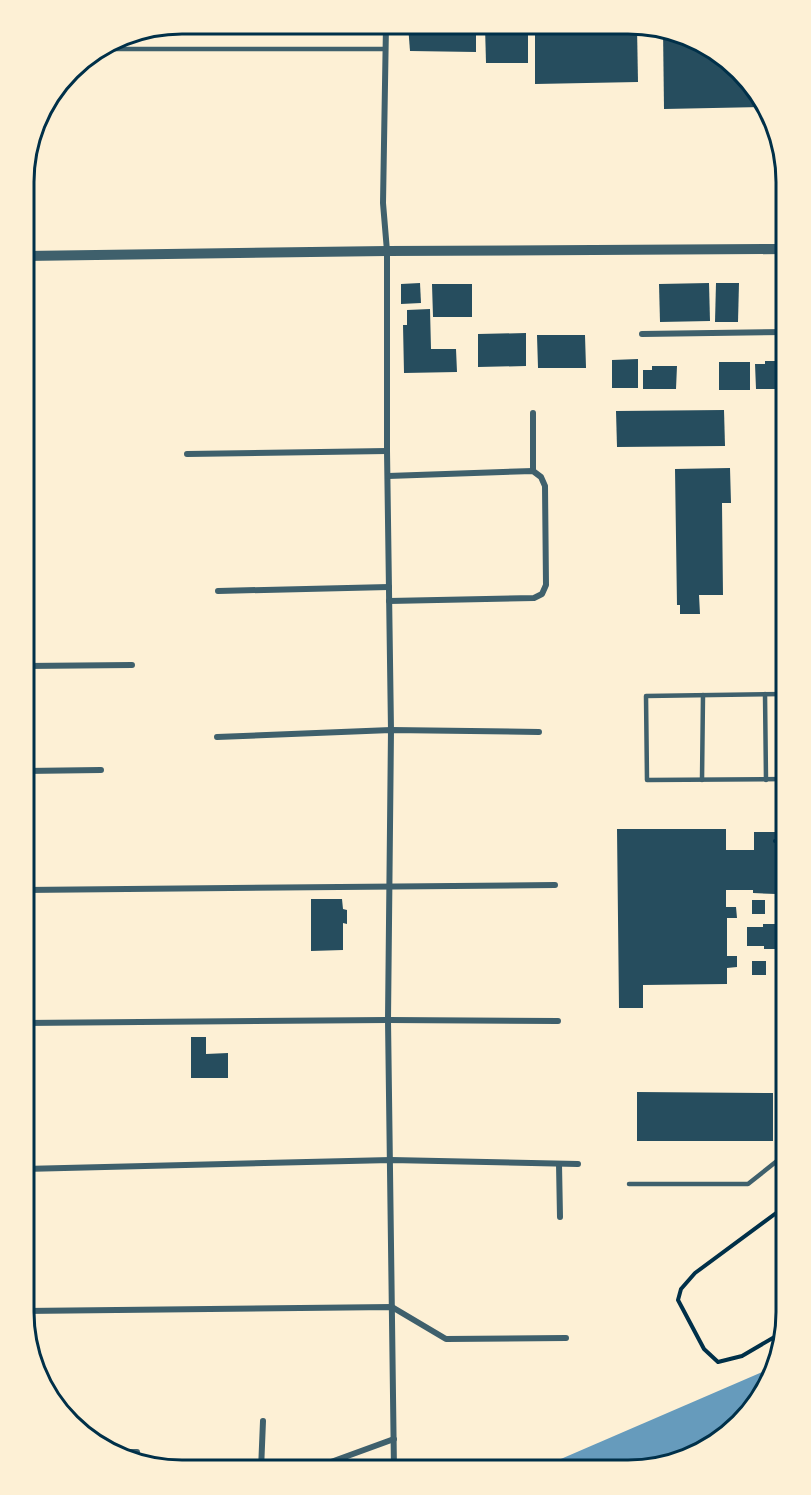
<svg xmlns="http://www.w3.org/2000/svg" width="811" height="1495" viewBox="0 0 811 1495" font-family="'Golos Text',sans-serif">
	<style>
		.water { fill: #669bbc }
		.building { fill: #264d5e }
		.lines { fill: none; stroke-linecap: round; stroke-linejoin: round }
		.path { stroke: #003049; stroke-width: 4 }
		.service { stroke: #3f606c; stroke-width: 4.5 }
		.minor { stroke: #3f606c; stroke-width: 6 }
		.tertiary { stroke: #3f606c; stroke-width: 10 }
		.rim { fill: none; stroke: #003049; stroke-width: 3 }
	</style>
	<rect width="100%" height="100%" fill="#fdf0d5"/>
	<polygon class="water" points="769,1369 754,1409 680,1462 628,1471 533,1471"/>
	<g class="building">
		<polygon points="408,25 476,26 476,52 410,51"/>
		<polygon points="485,26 528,26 528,63 486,63"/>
		<polygon points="535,26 637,27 638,82 535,84"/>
		<polygon points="663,29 733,63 762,107 664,109"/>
		<polygon points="420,283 421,303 401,304 401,284"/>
		<polygon points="709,283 710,321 660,322 659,284"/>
		<polygon points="716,283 739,283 738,322 715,322"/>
		<polygon points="432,284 472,284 472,317 433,317"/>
		<polygon points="430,309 431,349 456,349 457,372 404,373 403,325 407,325 407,310"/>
		<polygon points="526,333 526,366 478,367 478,334"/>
		<polygon points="537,335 585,335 586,368 538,368"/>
		<polygon points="638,359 638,388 612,388 612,360"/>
		<polygon points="765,361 787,361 787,389 756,389 755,364 765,364"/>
		<rect x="719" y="362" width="31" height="28"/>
		<polygon points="652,366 677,366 676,389 643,389 643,370 652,370"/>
		<polygon points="724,410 725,446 617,447 616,411"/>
		<polygon points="730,468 731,503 722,503 723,595 699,595 700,614 680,614 680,605 677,605 675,469"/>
		<polygon points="617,829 726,829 726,850 754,850 754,832 775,832 776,894 753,893 753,890 726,890 726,907 736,907 737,918 727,918 727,956 737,956 737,967 727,968 727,984 643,985 643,1008 619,1008"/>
		<polygon points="311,899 342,899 343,909 347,910 347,924 343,923 343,950 311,951"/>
		<rect x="752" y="900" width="13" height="14"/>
		<polygon points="763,924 787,924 787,949 764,949 764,946 747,946 747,927 763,927"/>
		<rect x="752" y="961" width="14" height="14"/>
		<polygon points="191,1037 206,1037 206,1054 228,1053 228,1078 191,1078"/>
		<polygon points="637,1092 773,1093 773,1141 637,1141"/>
	</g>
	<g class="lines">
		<g class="path">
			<polyline points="775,841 785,841 784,818 781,819 781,792"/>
			<polyline points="782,841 784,874 787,874"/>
			<polyline points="783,1332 742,1356 718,1362 704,1349 678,1300 681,1289 695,1273 787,1205"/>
		</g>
		<g class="service">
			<polyline points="101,49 385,49"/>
			<polyline points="765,694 766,780"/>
			<polyline points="787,779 647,780 646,696 787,694"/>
			<polyline points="702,780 703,695"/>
			<polyline points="629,1184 748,1184 787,1153"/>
		</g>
		<g class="minor">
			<polyline points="386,25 383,203 387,251 387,451 391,730 388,1020 394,1470"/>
			<polyline points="642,334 787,332"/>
			<polyline points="187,454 387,451"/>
			<polyline points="533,471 533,413"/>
			<polyline points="388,476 533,471 541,477 545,486 546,585 542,594 534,598 389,601"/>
			<polyline points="218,591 389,587"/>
			<polyline points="25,666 132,665"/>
			<polyline points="217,737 391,730 539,732"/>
			<polyline points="25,771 101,770"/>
			<polyline points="24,890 555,885"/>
			<polyline points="24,1023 388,1020 558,1021"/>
			<polyline points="559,1164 560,1217"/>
			<polyline points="24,1169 391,1160 578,1164"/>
			<polyline points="24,1311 392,1307 446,1339 566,1338"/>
			<polyline points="121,1452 137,1452"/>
			<polyline points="261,1470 263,1421"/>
			<polyline points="309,1470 394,1439"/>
		</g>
		<polyline class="tertiary" points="25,256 387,251 787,249"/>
	</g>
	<path d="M0 0H811V1495H0ZM182 34H628A148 148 0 0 1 776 182V1312A148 148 0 0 1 628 1460H182A148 148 0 0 1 34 1312V182A148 148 0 0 1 182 34Z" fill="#fdf0d5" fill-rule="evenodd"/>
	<path class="rim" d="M182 34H628A148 148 0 0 1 776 182V1312A148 148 0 0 1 628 1460H182A148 148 0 0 1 34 1312V182A148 148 0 0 1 182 34Z"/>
</svg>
